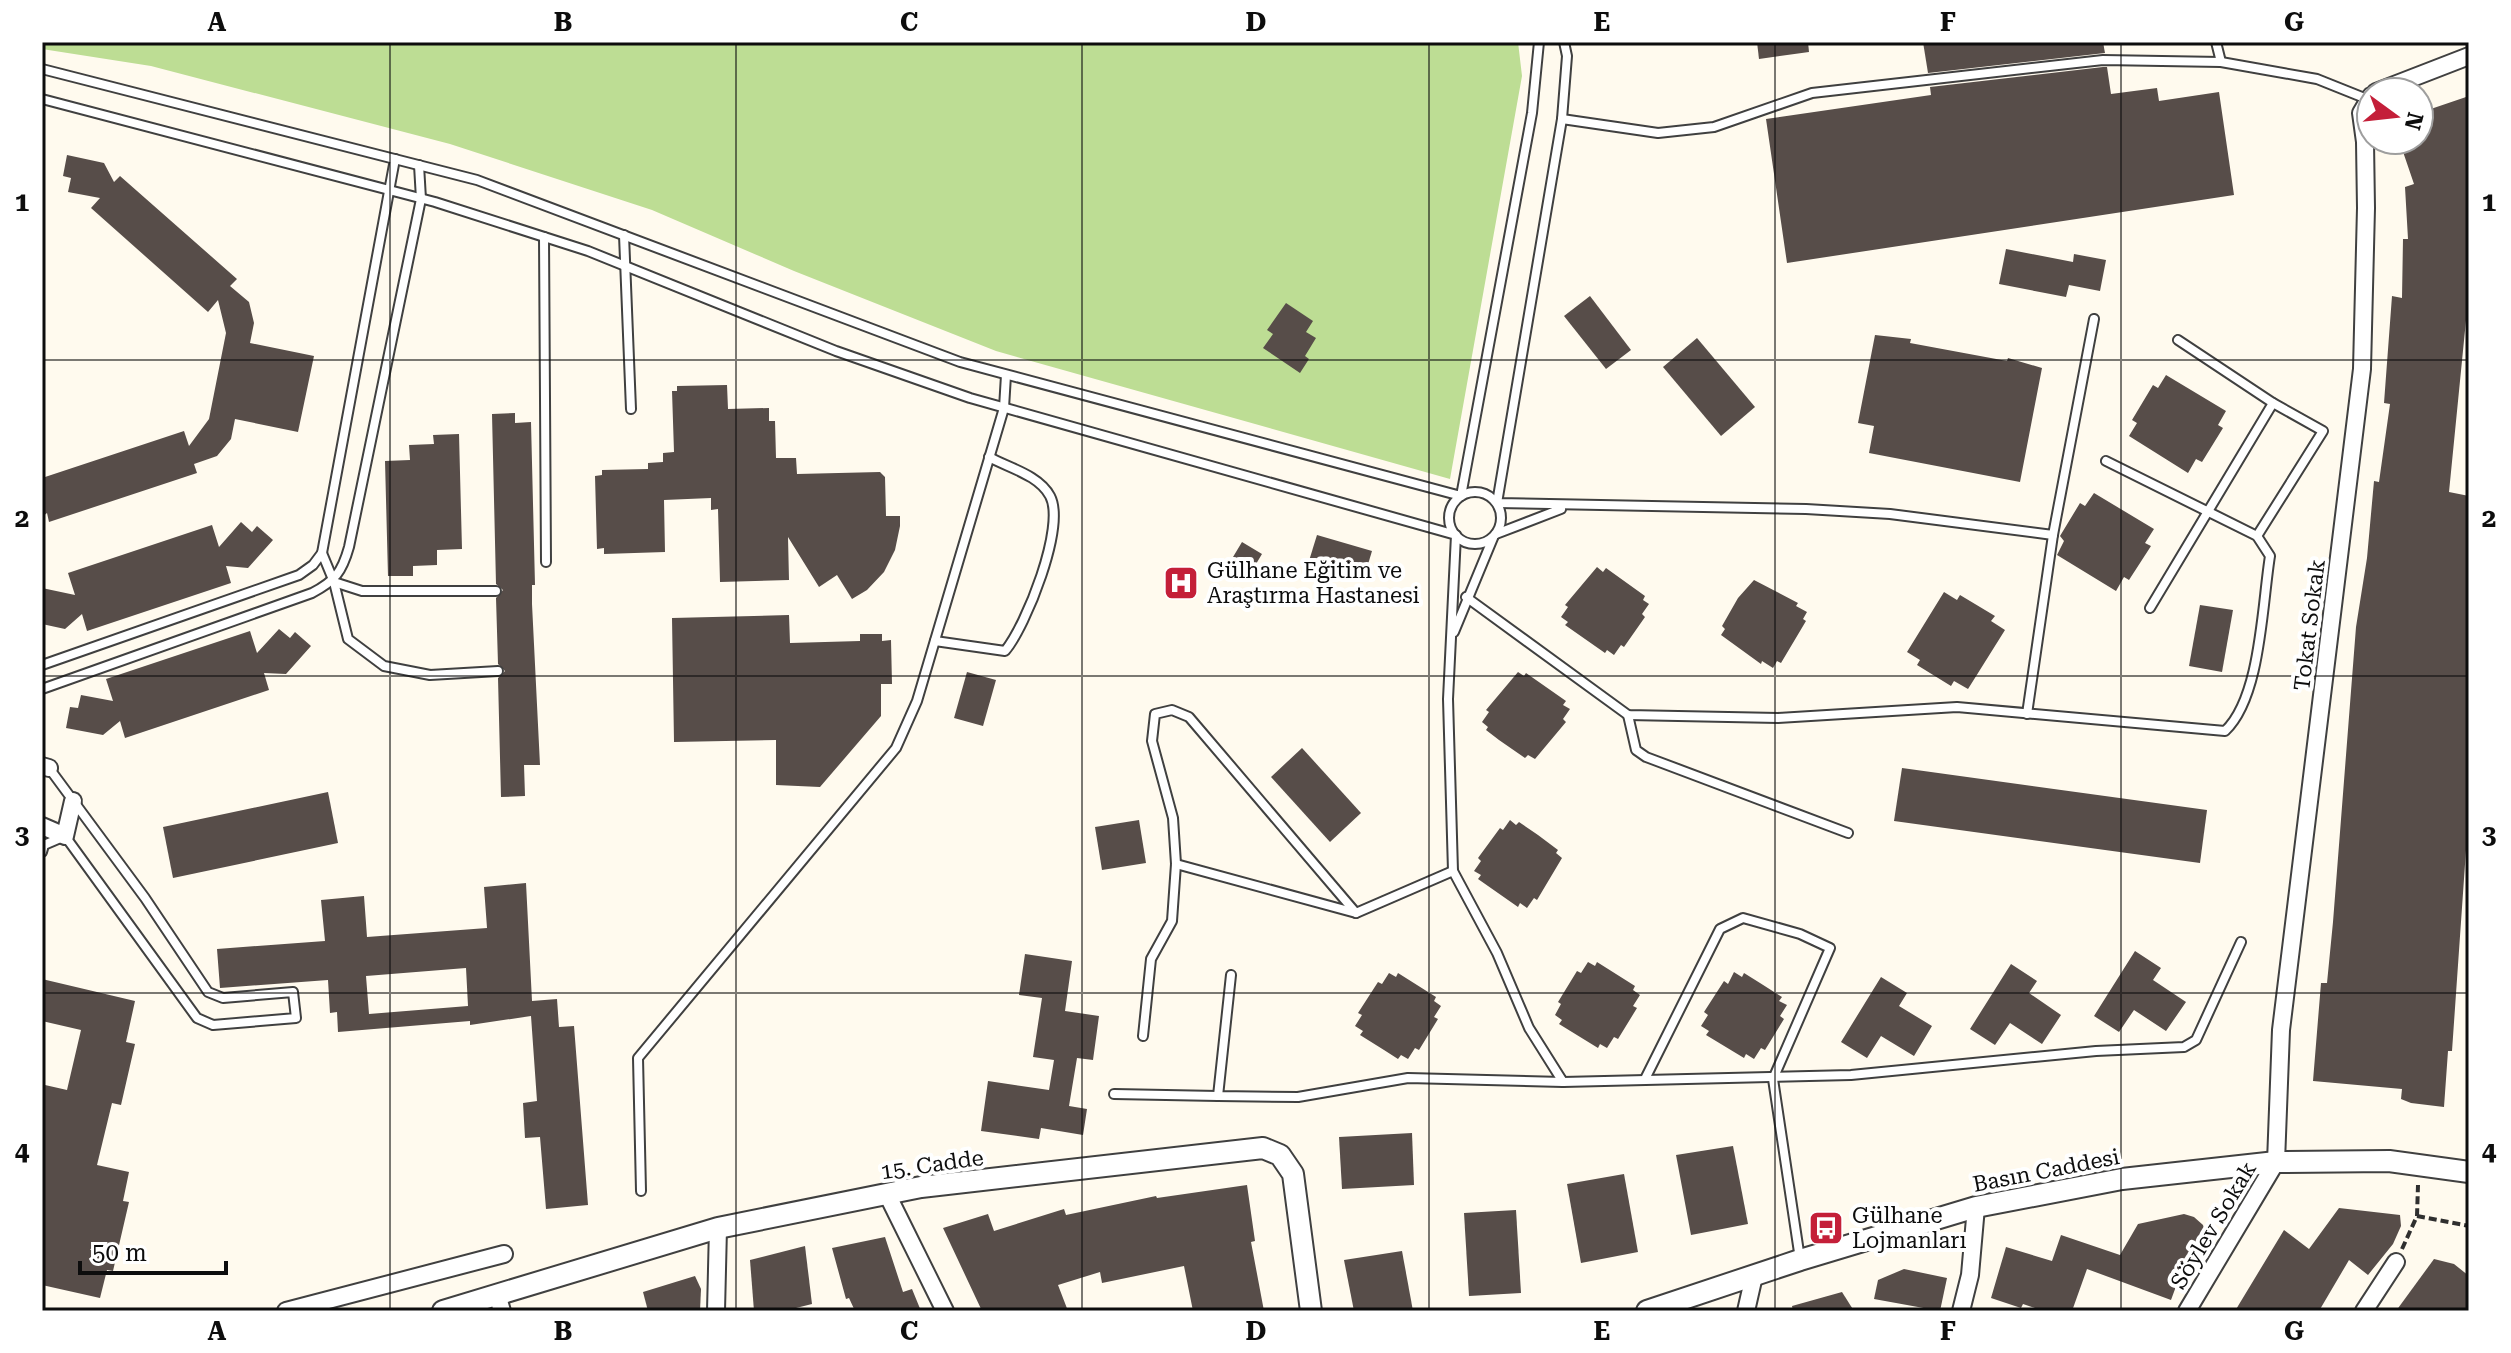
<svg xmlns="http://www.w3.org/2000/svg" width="2511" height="1353" viewBox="0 0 2511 1353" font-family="'Roboto Serif',serif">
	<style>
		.forest { fill: #bddd94 }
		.building { fill: #574d49; fill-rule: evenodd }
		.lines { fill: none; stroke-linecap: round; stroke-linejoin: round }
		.service-casing { stroke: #404040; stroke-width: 12 }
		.minor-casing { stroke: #404040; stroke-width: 20 }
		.tertiary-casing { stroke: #404040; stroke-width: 24 }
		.path { stroke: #2f2f2f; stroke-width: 4; stroke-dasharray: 8 4; stroke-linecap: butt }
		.service { stroke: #fff; stroke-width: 8 }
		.minor { stroke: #fff; stroke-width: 16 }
		.tertiary { stroke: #fff; stroke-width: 20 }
		.grid { fill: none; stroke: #0d0d0d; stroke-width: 2; stroke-opacity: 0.55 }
		.labels { text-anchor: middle; stroke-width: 8; stroke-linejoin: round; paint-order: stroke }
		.poi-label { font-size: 22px; fill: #0d0d0d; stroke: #fff; text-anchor: start }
		.street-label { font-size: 22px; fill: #0d0d0d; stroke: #fff }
		.neatline { fill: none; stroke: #0d0d0d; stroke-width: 3 }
		.grid-label { font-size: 26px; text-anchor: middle; font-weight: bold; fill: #0d0d0d }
	</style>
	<rect width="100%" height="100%" fill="#fffaee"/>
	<polygon class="forest" points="42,42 1518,42 1522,76 1450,479 996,351 794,271 652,210 450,144 151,66 42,49"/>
	<g class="building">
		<polygon points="1757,42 1808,42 1809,52 1759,59"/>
		<polygon points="1923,42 2103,42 2105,53 1928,73"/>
		<polygon points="2103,67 2107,67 2111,94 2157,88 2159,101 2219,92 2234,195 1787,263 1766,119 1931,95 1930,87"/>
		<polygon points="2469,96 2469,290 2449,492 2469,496 2469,807 2452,1051 2448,1051 2444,1107 2411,1103 2401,1099 2402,1089 2313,1081 2321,983 2327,983 2333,922 2356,627 2367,558 2374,481 2379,482 2390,404 2384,403 2392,296 2402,298 2403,239 2408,239 2405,187 2414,184 2399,140 2419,140 2419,113"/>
		<polygon points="67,155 104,163 114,182 120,176 237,279 230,286 249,302 254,323 250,343 314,356 298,432 235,419 231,439 217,456 194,464 197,473 49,522 47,513 42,517 42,478 184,431 189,446 209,419 226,333 218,300 208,312 91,208 100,198 68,192 71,178 63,176"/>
		<polygon points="2006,249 2073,262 2074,254 2106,260 2100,291 2069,285 2066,297 1999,284"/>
		<polygon points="1590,296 1631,350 1606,369 1564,316"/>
		<polygon points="1286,303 1313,321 1306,332 1316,338 1305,356 1309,359 1300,373 1263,348 1273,334 1267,330"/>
		<polygon points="1875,335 1911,339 1910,343 2007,361 2008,358 2042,368 2020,482 1869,453 1874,426 1858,423"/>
		<polygon points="1697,338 1755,407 1721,436 1663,367"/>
		<polygon points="2166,375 2226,411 2218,425 2223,428 2202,462 2196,459 2188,473 2129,436 2137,423 2132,420 2153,385 2158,388"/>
		<polygon points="727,385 728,409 769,408 769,421 775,421 776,458 796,458 797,474 880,472 885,477 886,516 900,516 900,526 895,550 884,572 867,590 852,599 837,575 819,587 788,537 789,580 720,582 718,509 711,510 711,498 664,500 665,552 604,554 604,548 597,549 595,476 602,475 602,470 648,469 648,463 663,462 663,453 674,452 672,391 677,391 677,386"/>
		<polygon points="515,413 515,423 531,422 535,585 532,585 532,604 540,765 524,765 525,796 501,797 498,678 505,671 498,664 496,598 503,590 496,584 492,414"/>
		<polygon points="459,434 462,549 437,550 437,565 413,566 413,576 388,576 385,461 410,460 409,445 434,444 433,435"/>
		<polygon points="2094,493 2154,529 2145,543 2151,546 2129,580 2124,577 2116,591 2057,555 2064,541 2060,536 2080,503 2085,506"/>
		<polygon points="241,522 252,532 257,526 273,540 248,568 226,566 231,583 87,631 82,614 65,629 42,624 42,588 75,595 68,573 212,525 219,547"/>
		<polygon points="1317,535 1372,551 1363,581 1308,564"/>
		<polygon points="1242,542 1262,554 1253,569 1250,567 1246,573 1233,565 1236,559 1233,557"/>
		<polygon points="1597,567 1603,572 1606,568 1645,596 1643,600 1649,604 1642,614 1645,617 1624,647 1621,645 1614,655 1607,650 1605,653 1565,625 1568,622 1561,617 1568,607 1565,605"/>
		<polygon points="1754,580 1798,603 1796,606 1807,612 1803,619 1806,621 1781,663 1777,661 1773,668 1762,661 1761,664 1721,635 1725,629 1722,626 1738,598"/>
		<polygon points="1944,592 1957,600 1960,595 1995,616 1991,621 2005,630 1968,689 1954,681 1951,686 1917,665 1920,660 1907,652"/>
		<polygon points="2200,605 2233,610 2222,672 2189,666"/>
		<polygon points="789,615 790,643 860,641 860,634 882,634 882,641 891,640 892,684 881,684 881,716 820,787 776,785 776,740 674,742 672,618"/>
		<polygon points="279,629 290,638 295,632 311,646 286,674 264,673 269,690 125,738 120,721 103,735 66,728 70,707 78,708 81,695 113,701 106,679 250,631 257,653"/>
		<polygon points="967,672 996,680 983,726 954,718"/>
		<polygon points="1518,672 1524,676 1526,673 1566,701 1563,705 1570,709 1563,719 1566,722 1535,759 1528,755 1525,758 1499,740 1486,730 1488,727 1482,722 1489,712 1486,710"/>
		<polygon points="1302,748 1361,813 1330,842 1271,777"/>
		<polygon points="1902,768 2207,810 2200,863 1894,821"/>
		<polygon points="328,792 338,843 173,878 163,827"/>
		<polygon points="1139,820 1146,863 1102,870 1095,827"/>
		<polygon points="1510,820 1516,825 1519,822 1538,835 1558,850 1556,853 1562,858 1537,900 1534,898 1527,908 1520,903 1518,907 1478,879 1481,875 1474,871 1481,861 1478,858 1500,828 1503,830"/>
		<path d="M526,883L532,1001L557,999L559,1027L574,1026L588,1205L546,1209L540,1137L525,1138L523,1103L537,1101L531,1016L470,1025V1021L338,1032L337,1012L330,1013L328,980L220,988L217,949L325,941L321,900L364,896L367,937L487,928L484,887ZM466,968L468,1006L369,1014L366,976Z"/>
		<polygon points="2135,951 2161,968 2153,980 2186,1002 2166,1031 2134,1010 2119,1032 2094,1016"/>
		<polygon points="1025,954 1072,961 1065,1011 1099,1016 1093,1060 1077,1058 1069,1106 1087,1109 1083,1135 1041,1128 1039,1139 981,1131 988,1081 1049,1090 1054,1060 1033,1057 1042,998 1019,995"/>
		<polygon points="1588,962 1595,966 1597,962 1635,986 1633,990 1640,995 1633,1006 1637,1008 1618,1039 1614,1037 1607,1048 1600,1044 1598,1048 1559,1024 1562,1020 1555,1015 1561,1004 1558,1002 1577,971 1581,973"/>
		<polygon points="2011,964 2037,981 2029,993 2061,1015 2042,1044 2010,1023 1995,1045 1970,1029"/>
		<polygon points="1734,972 1742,977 1744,973 1760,983 1782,997 1779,1001 1787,1005 1780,1016 1784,1019 1765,1050 1761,1048 1754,1059 1746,1054 1744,1058 1706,1035 1709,1031 1701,1026 1708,1015 1704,1012 1724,981 1728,984"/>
		<polygon points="1389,973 1396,977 1398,973 1436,997 1434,1001 1441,1006 1434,1017 1438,1019 1419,1050 1415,1048 1408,1059 1401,1055 1398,1059 1384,1050 1360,1035 1363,1031 1355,1026 1362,1015 1358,1013 1378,982 1382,984"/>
		<polygon points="1881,977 1907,993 1899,1006 1932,1026 1914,1056 1881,1036 1867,1058 1841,1042"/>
		<polygon points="42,979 135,1001 126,1042 135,1044 121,1105 112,1103 97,1165 129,1172 123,1201 129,1202 113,1271 107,1270 100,1298 42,1285 42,1094 45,1085 67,1090 81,1030 42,1021"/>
		<polygon points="1412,1133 1414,1185 1342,1189 1339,1137"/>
		<polygon points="1733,1146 1748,1224 1691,1235 1676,1155"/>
		<polygon points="1624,1174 1638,1252 1581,1263 1567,1184"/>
		<polygon points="1247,1185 1255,1241 1251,1242 1264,1311 1193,1311 1184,1266 1102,1283 1100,1272 1058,1285 1068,1311 982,1311 943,1228 988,1214 994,1231 1064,1209 1066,1215 1156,1196 1157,1198"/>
		<polygon points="2339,1208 2400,1215 2401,1226 2393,1244 2368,1275 2349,1260 2319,1311 2235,1311 2284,1230 2309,1249"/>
		<polygon points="1516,1210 1521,1293 1469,1296 1464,1213"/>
		<polygon points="2184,1214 2194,1217 2203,1225 2206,1237 2192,1265 2185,1262 2171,1300 2087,1269 2072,1311 2044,1311 2023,1304 2021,1308 1991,1298 2006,1247 2052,1261 2061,1235 2120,1255 2138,1224"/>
		<polygon points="885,1237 903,1292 912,1289 921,1311 855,1311 849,1298 846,1299 832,1248"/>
		<polygon points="805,1246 812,1304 784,1311 754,1311 750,1260"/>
		<polygon points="1402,1251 1413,1311 1354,1311 1344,1260"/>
		<polygon points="2434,1259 2454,1264 2469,1276 2469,1311 2396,1311"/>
		<polygon points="1904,1269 1947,1278 1940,1311 1874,1299 1878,1280"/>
		<polygon points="695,1276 701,1289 700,1311 648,1311 643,1292"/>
		<polygon points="1842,1292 1854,1311 1793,1311 1792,1306"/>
	</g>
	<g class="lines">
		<g class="service-casing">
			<g id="service">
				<polyline points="1564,42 1567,56 1562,119 1497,503 1806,509 1890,514 2053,535 2094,319"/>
				<polyline points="2216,42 2221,62"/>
				<polyline points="42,69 477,180 960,362 1461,496 1532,113 1539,42"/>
				<polyline points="42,99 435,202 588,251 836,351 970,398 1456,535 1448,699 1453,871 1497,953 1529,1028 1563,1082 1851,1075 2096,1051 2184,1047 2196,1040 2241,942"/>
				<polyline points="1562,119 1658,133 1714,127 1812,93 2103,60 2221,62 2317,79 2367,99"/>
				<polyline points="624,235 631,409"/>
				<polyline points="544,237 546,562"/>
				<circle cx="1475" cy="518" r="26"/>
				<polyline points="1496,534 1561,509"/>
				<polyline points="2257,536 2323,431 2273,403"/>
				<polyline points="322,553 334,582 348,639 384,666 430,675 498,671"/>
				<polyline points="334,582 362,591 496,591"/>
				<path d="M1466,597L1628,715L1778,718L1957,707L2225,731C2261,697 2262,605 2270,556L2257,536L2106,461"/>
				<polyline points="2150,608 2273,403 2178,340"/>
				<polyline points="1454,632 1493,538"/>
				<path d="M935,641L1005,651C1026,626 1066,526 1050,496C1039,475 1009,468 989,457"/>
				<polyline points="42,665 299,575 313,565 322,553 395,159"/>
				<path d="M42,689L312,593C335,581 342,572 349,547L421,199L419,165"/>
				<polyline points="2027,714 2053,535"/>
				<polyline points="1628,715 1636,750 1646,757 1848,833"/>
				<polyline points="42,852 44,845 65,836 197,1018 213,1025 296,1018 293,992 223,998 208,992 145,898 49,768"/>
				<polyline points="1176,864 1356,913 1453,871"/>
				<polyline points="1231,975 1218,1096 1298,1097 1408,1078 1563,1082"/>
				<polyline points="1143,1036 1151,959 1172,921 1176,864 1173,818 1152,741 1155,714 1172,710 1189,717 1356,913"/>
				<polyline points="1645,1079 1720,929 1743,918 1800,934 1830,948 1773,1079 1800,1259"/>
				<polyline points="1114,1094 1218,1096"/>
				<polyline points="641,1191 638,1058 896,748 917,701 1004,408 1006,375"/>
			</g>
		</g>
		<g class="minor-casing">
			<g id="minor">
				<polyline points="2376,92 2469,56"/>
				<polyline points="42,766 49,768"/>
				<polyline points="42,826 65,836 73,801"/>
				<polyline points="887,1194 945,1311"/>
				<polyline points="497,1294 502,1311"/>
				<polyline points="286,1311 504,1254"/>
				<polyline points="716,1311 718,1228"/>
				<polyline points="1746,1311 1754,1276"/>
				<polyline points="1961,1311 1970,1275 1976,1207"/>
				<polyline points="2187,1311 2276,1162 2281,1030 2362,369 2366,208 2365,142 2361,113 2371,96"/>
				<polyline points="2364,1311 2396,1262"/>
			</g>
		</g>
		<g class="tertiary-casing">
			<g id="tertiary">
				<polyline points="443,1311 718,1228 921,1187 1263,1148 1280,1155 1293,1174 1311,1311"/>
				<polyline points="1647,1311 1800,1260 1976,1207 2122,1179 2276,1162 2389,1161 2469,1172"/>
			</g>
		</g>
		<g class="path">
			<polyline points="2417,1216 2469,1226"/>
			<polyline points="2402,1249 2417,1216 2418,1185"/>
		</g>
		<use href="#service" class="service"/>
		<use href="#minor" class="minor"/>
		<use href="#tertiary" class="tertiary"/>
	</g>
	<path class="grid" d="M390,42V1311M736,42V1311M1082,42V1311M1429,42V1311M1775,42V1311M2121,42V1311M42,360H2469M42,676H2469M42,993H2469"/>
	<defs>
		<g id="hospital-square" transform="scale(1.8)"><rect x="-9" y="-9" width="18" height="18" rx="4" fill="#c41f39" stroke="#fff"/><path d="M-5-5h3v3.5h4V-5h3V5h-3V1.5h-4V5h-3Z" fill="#fff"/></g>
		<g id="bus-square" transform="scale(1.8)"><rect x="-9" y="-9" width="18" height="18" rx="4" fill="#c41f39" stroke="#fff"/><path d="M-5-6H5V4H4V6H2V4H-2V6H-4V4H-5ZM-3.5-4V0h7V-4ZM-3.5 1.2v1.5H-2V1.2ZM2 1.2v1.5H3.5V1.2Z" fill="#fff"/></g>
	</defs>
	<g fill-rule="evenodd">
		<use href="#hospital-square" x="1181" y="583"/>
		<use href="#bus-square" x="1826" y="1228"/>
	</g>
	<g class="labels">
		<g class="poi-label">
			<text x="1207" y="578">Gülhane Eğitim ve<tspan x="1207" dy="25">Araştırma Hastanesi</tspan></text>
			<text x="1852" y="1223">Gülhane<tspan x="1852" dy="25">Lojmanları</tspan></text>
		</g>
		<g class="street-label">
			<text transform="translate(2309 625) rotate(-83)" y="8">Tokat Sokak</text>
			<text transform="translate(932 1164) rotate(-8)" y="8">15. Cadde</text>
			<text transform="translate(2046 1170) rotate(-11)" y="8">Basın Caddesi</text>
			<text transform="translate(2213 1225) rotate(-59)" y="8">Söylev Sokak</text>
		</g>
	</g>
	<rect width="2511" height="1353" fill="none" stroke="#ffffff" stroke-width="88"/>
	<g transform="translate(2395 116) rotate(105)"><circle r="38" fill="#ffffff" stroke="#9e9e9e" stroke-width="2"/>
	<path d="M0-6L14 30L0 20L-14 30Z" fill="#c41f39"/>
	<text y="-12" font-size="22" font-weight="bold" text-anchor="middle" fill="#0d0d0d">N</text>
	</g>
	<path d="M80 1261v12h146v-12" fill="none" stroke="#0d0d0d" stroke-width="4"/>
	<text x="92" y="1261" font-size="24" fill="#0d0d0d" stroke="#ffffff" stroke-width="6" paint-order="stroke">50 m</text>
	<rect x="44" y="44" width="2423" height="1265" class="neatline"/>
	<g class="grid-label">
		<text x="217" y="31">A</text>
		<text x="563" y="31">B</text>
		<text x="909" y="31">C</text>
		<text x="1256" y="31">D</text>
		<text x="1602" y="31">E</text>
		<text x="1948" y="31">F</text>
		<text x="2294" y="31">G</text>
		<text x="22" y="211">1</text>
		<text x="2489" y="211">1</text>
		<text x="22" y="527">2</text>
		<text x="2489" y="527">2</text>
		<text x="22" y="844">3</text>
		<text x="2489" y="844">3</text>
		<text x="22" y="1160">4</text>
		<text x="2489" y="1160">4</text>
		<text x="217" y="1340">A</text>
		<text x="563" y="1340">B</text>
		<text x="909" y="1340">C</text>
		<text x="1256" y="1340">D</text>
		<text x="1602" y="1340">E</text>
		<text x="1948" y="1340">F</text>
		<text x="2294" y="1340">G</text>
	</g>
</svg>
